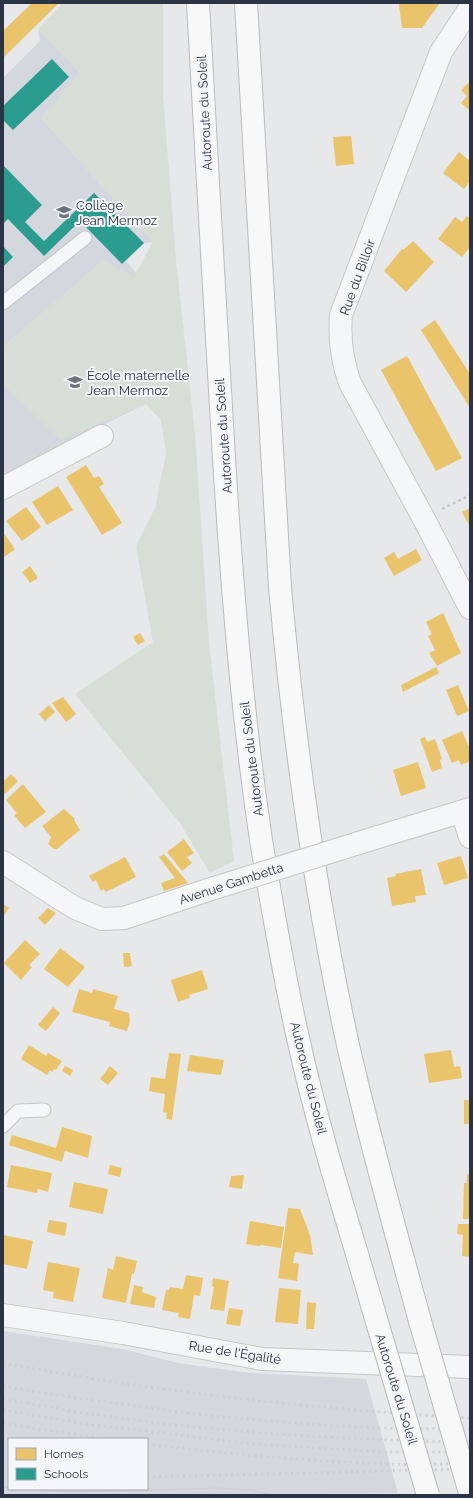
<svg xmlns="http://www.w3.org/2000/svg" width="473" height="1498" viewBox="0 0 473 1498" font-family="Raleway,sans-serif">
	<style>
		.built { fill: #d4d7dd; fill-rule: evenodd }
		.green { fill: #d6ded6 }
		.homes { fill: #e9c46a }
		.schools { fill: #2a9d8f }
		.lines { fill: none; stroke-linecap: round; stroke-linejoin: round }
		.service-casing { stroke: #c4c6c8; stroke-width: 15 }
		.minor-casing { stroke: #c4c6c8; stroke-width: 24 }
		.motorway-casing { stroke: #b8bbbf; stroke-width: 24 }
		.path { stroke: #c5c6ca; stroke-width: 2.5; stroke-dasharray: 3 3; stroke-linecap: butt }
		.service { stroke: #f5f6f7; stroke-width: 13 }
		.minor { stroke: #f5f6f7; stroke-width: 22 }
		.motorway { stroke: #f8f8f8; stroke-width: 22 }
		.tram { stroke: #cecfd2; stroke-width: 1 }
		.rail { stroke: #cecfd2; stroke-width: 3; stroke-dasharray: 2 4; stroke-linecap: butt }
		.minor-bridge-casing { stroke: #c4c6c8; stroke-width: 24; stroke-linecap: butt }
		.motorway-bridge-casing { stroke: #b8bbbf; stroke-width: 24; stroke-linecap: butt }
		.minor-bridge { stroke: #f5f6f7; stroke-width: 22 }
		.motorway-bridge { stroke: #f8f8f8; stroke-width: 22 }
		.labels { text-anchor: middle; stroke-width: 4; stroke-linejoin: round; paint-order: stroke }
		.street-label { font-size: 13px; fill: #2b3445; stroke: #f4f6f9 }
		.poi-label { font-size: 13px; fill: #2b3445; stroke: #f4f6f9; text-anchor: start }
	</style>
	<rect width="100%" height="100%" fill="#e6e8ea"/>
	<g class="built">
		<polygon points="38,29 80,73 41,118 98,182 153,242 144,243 126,261 147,286 146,404 3,474 3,78 40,41"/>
		<path d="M3,1331L122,1349L178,1363L221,1369L252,1373L366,1379L398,1493L215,1495H3ZM9,1439H147V1489H9Z"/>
	</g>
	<polygon class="green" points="63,3 163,3 163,95 176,260 195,434 209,643 234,861 210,873 180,823 75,694 153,642 136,546 155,508 166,453 161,420 146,404 61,440 3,385 3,346 103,260 134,277 153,242 98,182 41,118 80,73 38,29"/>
	<g class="homes">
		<polygon points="32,3 59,3 3,58 3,31"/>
		<polygon points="401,3 440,3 422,28 402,28 399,5"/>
		<polygon points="470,81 470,111 461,103 467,96 461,90"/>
		<polygon points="351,136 354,164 336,166 333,137"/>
		<polygon points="459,152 470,161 470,181 464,189 443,173"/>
		<polygon points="467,216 470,218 470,247 462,257 438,239 455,217 462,222"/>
		<polygon points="413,241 434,262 406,292 384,271 402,249 403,250"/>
		<polygon points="435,320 470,374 470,408 421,330"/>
		<polygon points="407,356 462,458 436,471 381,370"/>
		<polygon points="86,465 94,478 99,476 104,484 99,487 122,523 102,535 66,477"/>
		<polygon points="58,486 73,510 47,525 32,502"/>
		<polygon points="26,507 41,527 22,541 6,521"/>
		<polygon points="470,508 470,527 462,512"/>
		<polygon points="3,532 15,549 3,558"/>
		<polygon points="416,549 422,560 394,576 384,558 394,552 398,559"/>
		<polygon points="30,566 38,578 30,583 22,572"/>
		<polygon points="443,613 461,653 437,666 429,653 435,650 428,636 432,634 426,622"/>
		<polygon points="140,633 145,641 138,645 133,637"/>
		<polygon points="436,667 439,673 403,692 401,685"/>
		<polygon points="458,685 469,711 457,716 446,690"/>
		<polygon points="63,697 76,714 66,722 52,703"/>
		<polygon points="49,705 55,712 45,721 39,714"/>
		<polygon points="462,731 470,749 470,761 461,765 459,760 452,763 442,740"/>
		<polygon points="425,737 427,742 435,739 442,759 440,760 442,768 432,772 420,739"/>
		<polygon points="418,762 426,788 401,796 393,770"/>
		<polygon points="11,774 18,781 3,796 3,778 5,780"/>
		<polygon points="23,784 46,812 25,828 14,815 17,813 6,800"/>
		<polygon points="64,809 75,819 74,820 80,830 57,849 54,849 48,844 51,837 42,826"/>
		<polygon points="184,839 194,853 187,857 192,863 182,871 167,852"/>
		<polygon points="164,854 188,883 164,891 161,883 175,878 159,857"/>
		<polygon points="461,856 468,878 444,885 437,863"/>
		<polygon points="125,857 136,877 112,889 105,892 104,889 101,891 96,880 93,882 89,876"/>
		<polygon points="421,869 426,895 415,896 416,902 392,906 387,878 396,876 395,874"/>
		<polygon points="3,904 9,908 3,917"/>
		<polygon points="48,908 56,913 45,925 38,918"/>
		<polygon points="25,940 40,954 29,965 32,967 21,980 4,963"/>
		<polygon points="60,948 85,967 68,987 44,969"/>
		<polygon points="123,953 130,953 132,966 124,967"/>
		<polygon points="202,970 208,989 189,995 190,998 178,1002 171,980"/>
		<polygon points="79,989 92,993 93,989 118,996 114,1009 129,1013 130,1021 127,1031 109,1026 110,1022 72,1012"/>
		<polygon points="53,1007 60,1013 46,1031 38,1025"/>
		<polygon points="29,1045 46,1056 48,1053 62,1061 56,1070 54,1069 52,1072 50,1070 47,1075 21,1059"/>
		<polygon points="451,1050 454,1067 460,1066 462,1078 429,1083 424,1054"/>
		<polygon points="169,1053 181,1054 172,1120 166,1119 167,1113 163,1112 165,1094 149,1091 151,1077 165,1079"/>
		<polygon points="190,1055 224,1060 221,1075 187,1071"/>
		<polygon points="65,1066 73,1070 70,1076 62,1071"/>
		<polygon points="110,1066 118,1073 108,1085 100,1079"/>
		<rect x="464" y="1100" width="6" height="24"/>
		<polygon points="62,1127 92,1136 88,1158 65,1151 62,1162 9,1145 12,1135 56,1148"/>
		<polygon points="11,1165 52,1173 48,1192 38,1189 37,1193 7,1187"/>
		<polygon points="110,1165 122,1168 120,1177 108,1174"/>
		<polygon points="467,1174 470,1175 470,1219 463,1219 464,1183 467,1183"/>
		<polygon points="244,1175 242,1189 229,1187 231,1176"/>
		<polygon points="74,1182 108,1189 103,1214 69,1207"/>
		<polygon points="288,1208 300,1209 310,1235 313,1255 295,1252 293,1263 299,1264 297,1281 278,1278"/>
		<polygon points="49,1220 67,1223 65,1236 47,1232"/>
		<polygon points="250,1221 284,1227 281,1248 261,1245 260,1246 246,1244"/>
		<polygon points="458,1224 470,1224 470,1257 462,1256 463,1235 457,1234"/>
		<polygon points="3,1235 33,1241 27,1269 3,1264"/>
		<polygon points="116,1256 137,1261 134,1274 132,1274 126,1303 102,1298 108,1268 113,1270"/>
		<polygon points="48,1262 80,1268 73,1302 53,1298 54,1292 43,1290"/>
		<polygon points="186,1275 203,1278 200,1296 194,1295 190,1319 178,1317 179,1313 162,1310 166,1290 169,1290 170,1287 183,1289"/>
		<polygon points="213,1278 229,1281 224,1311 210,1309 214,1287 212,1286"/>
		<polygon points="134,1285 143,1287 142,1292 156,1297 154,1308 130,1304"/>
		<polygon points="279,1288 301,1290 298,1324 275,1322"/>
		<polygon points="307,1302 316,1303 314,1329 306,1329"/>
		<polygon points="229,1308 243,1310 240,1326 226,1324"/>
	</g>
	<g class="schools">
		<polygon points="52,59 69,77 13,130 3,120 3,106"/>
		<polygon points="3,165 42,205 25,222 44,241 94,193 144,243 122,264 80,221 44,256 8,219 3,224"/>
		<polygon points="3,246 13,257 3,267"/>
	</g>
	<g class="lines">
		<g class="service-casing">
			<g id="service">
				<polyline points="3,303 85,238"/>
				<polyline points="3,1126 18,1111 44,1110"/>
			</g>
		</g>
		<g class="minor-casing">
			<g id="minor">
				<path d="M470,8L441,52L341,315C339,339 342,361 350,383L424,519L470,608"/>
				<polyline points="3,488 102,436"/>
				<polyline points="462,812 470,837"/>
				<polyline points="378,837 470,809"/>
				<polyline points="3,862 75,908 102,919 124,918 208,890"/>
				<polyline points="3,1315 123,1333 262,1359 470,1367"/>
			</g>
		</g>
		<g class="motorway-casing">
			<g id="motorway">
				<path d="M198,3C207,155 214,307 224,459C232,586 242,713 261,840C272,906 283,972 298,1038C319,1134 350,1228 377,1322"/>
				<path d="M246,3L280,588C294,741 315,894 348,1045C369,1138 395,1229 420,1321"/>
			</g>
		</g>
		<polyline class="path" points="442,509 470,495"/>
		<use href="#service" class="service"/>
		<use href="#minor" class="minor"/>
		<use href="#motorway" class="motorway"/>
		<g class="tram">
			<polyline points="3,1487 9,1488"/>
			<polyline points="29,1489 72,1492 222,1488 250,1490 273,1495"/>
		</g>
		<g class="rail">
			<path d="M3,1363C157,1392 313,1409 470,1418"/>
			<polyline points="3,1386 49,1394 194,1414 307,1424 379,1428 470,1429"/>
			<path d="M3,1399C30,1403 57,1409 84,1413C211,1432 341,1440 470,1442"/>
			<polyline points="3,1410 87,1424 254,1444 386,1452 470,1452"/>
			<polyline points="3,1423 57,1432 108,1439"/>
			<path d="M147,1444C227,1454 307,1461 387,1464C415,1465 443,1464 470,1463"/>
			<polyline points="3,1472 9,1472"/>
			<polyline points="147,1477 468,1469"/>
		</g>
		<g class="minor-bridge-casing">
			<polyline id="minor-bridge" points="208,890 378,837"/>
		</g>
		<g class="motorway-bridge-casing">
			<g id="motorway-bridge">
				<polyline points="420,1321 470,1493"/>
				<polyline points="377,1322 428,1495"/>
			</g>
		</g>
		<use href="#minor-bridge" class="minor-bridge"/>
		<use href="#motorway-bridge" class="motorway-bridge"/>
	</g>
	<defs>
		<g id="school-bare" transform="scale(1.2)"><path d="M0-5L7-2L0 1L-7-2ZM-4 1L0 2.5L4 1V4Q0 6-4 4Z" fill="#6c737f" stroke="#f4f6f9" stroke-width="2.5" paint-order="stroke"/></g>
	</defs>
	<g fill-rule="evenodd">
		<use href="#school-bare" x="64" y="212"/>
		<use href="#school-bare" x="75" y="382"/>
	</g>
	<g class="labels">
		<g class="street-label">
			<text transform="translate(204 113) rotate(-93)" y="5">Autoroute du Soleil</text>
			<text transform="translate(357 277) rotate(-70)" y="5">Rue du Billoir</text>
			<text transform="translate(223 436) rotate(-94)" y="5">Autoroute du Soleil</text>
			<text transform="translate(251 759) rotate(-97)" y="5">Autoroute du Soleil</text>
			<text transform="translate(231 883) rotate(-18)" y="5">Avenue Gambetta</text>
			<text transform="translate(309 1078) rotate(76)" y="5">Autoroute du Soleil</text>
			<text transform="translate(235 1352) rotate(9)" y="5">Rue de l'Égalité</text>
			<text transform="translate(397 1389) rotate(73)" y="5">Autoroute du Soleil</text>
		</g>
		<g class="poi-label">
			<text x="76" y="210">Collège<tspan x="76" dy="15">Jean Mermoz</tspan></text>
			<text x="87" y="380">École maternelle<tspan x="87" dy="15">Jean Mermoz</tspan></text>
		</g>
	</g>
	<rect width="473" height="1498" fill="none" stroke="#2b3445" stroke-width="8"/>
	<rect x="8" y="1438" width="140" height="52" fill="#f4f6f9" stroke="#a4a8b1"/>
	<rect x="16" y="1448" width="20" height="12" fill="#e9c46a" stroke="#a4a8b1"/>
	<text x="44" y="1458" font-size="12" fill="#2b3445">Homes</text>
	<rect x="16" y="1468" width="20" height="12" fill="#2a9d8f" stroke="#a4a8b1"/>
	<text x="44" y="1478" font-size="12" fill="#2b3445">Schools</text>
</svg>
